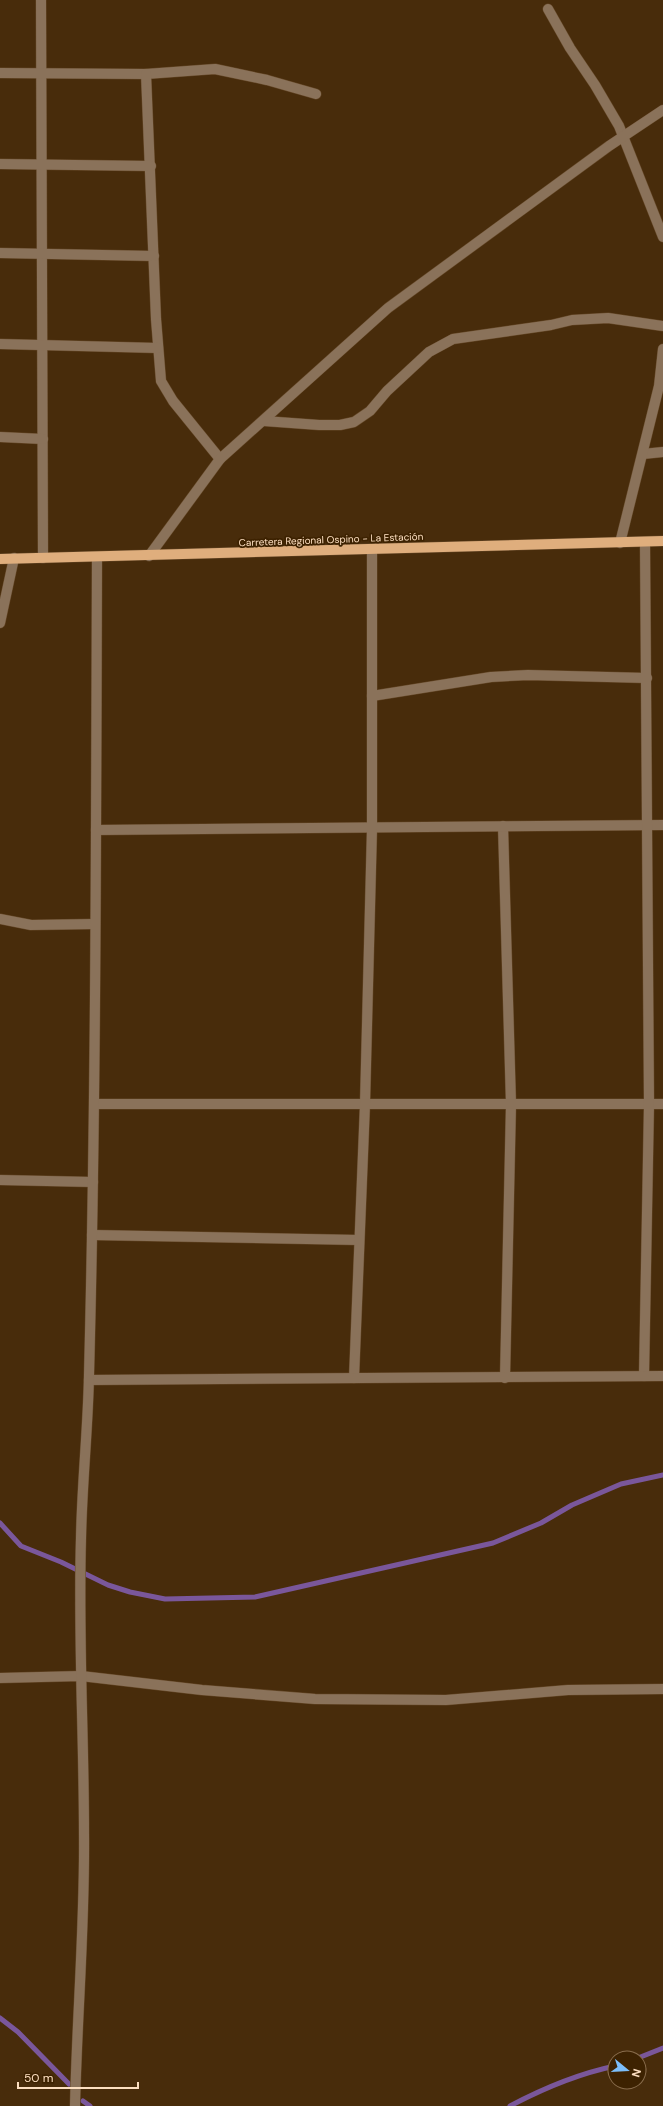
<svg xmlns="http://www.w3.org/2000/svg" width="663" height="2106" viewBox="0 0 663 2106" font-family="'DM Sans',sans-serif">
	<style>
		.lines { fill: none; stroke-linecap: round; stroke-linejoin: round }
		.stream { stroke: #7a579b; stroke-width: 5 }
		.minor-casing { stroke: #654828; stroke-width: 11 }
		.major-casing { stroke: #654828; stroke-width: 11 }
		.minor { stroke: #8a725a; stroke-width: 10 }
		.major { stroke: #dfae7d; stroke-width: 10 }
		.labels { text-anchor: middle; stroke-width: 3.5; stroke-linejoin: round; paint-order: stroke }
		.street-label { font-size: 10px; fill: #fcdec0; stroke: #3d2201 }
	</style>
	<rect width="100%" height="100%" fill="#482c0b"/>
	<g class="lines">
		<g class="stream">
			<polyline points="0,1523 21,1546 61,1562 108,1585 130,1592 165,1599 255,1597 493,1543 541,1523 572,1505 621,1484 663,1475"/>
			<polyline points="0,2018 18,2032 69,2084"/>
			<polyline points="638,2058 663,2048"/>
			<polyline points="83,2101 90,2106"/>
			<path d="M510,2106C544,2088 577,2074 615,2066"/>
		</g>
		<g class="minor-casing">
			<g id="minor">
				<polyline points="41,0 43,558"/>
				<polyline points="548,9 570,48 595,85 619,126 663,237"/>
				<polyline points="0,73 146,74 215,69 267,80 316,94"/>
				<polyline points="146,74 156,319 161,381 173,401 220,459"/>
				<polyline points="0,164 151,166"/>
				<polyline points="0,253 154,256"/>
				<polyline points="0,344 158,348"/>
				<polyline points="264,421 319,425 340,425 354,422 370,411 387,391 429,352 453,339 551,325 572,320 608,318 663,326"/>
				<polyline points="0,437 43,439"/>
				<polyline points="643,454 663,452"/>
				<polyline points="620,543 659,386 663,349"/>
				<polyline points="149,556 220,459 388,308 609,146 663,110"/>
				<polyline points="0,623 14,558"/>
				<polyline points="372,696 491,677 528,675 647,678"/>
				<polyline points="503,826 511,1104 505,1378"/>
				<polyline points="96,830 663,825"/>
				<polyline points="0,919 31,925 95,924"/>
				<polyline points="95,1104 663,1104"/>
				<polyline points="0,1180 93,1182"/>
				<polyline points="92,1235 359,1240"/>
				<polyline points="644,1376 649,1104 645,542"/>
				<polyline points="354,1378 365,1104 372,828 372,549"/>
				<polyline points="89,1380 663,1376"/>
				<polyline points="0,1678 81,1676 202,1690 315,1699 446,1700 568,1690 663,1689"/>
				<path d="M75,2106C77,2015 85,1925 84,1834C84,1735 78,1637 81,1538C82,1483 88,1429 89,1375C96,1102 96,830 97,557"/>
			</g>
		</g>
		<g class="major-casing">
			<polyline id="major" points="0,559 663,541"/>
		</g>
		<use href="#minor" class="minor"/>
		<use href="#major" class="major"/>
	</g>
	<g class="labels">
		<g class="street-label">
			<text transform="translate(331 539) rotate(-2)" y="4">Carretera Regional Ospino - La Estación</text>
		</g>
	</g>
	<g transform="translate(627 2070) rotate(108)"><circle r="19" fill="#3d2201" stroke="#896d4d"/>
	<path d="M0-3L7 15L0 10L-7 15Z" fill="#7cbef9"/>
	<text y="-6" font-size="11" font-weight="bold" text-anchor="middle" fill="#fcdec0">N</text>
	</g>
	<path d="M18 2082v6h120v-6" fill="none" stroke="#fcdec0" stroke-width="2"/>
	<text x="24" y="2082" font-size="12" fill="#fcdec0" stroke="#3d2201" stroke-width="3" paint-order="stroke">50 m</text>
</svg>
